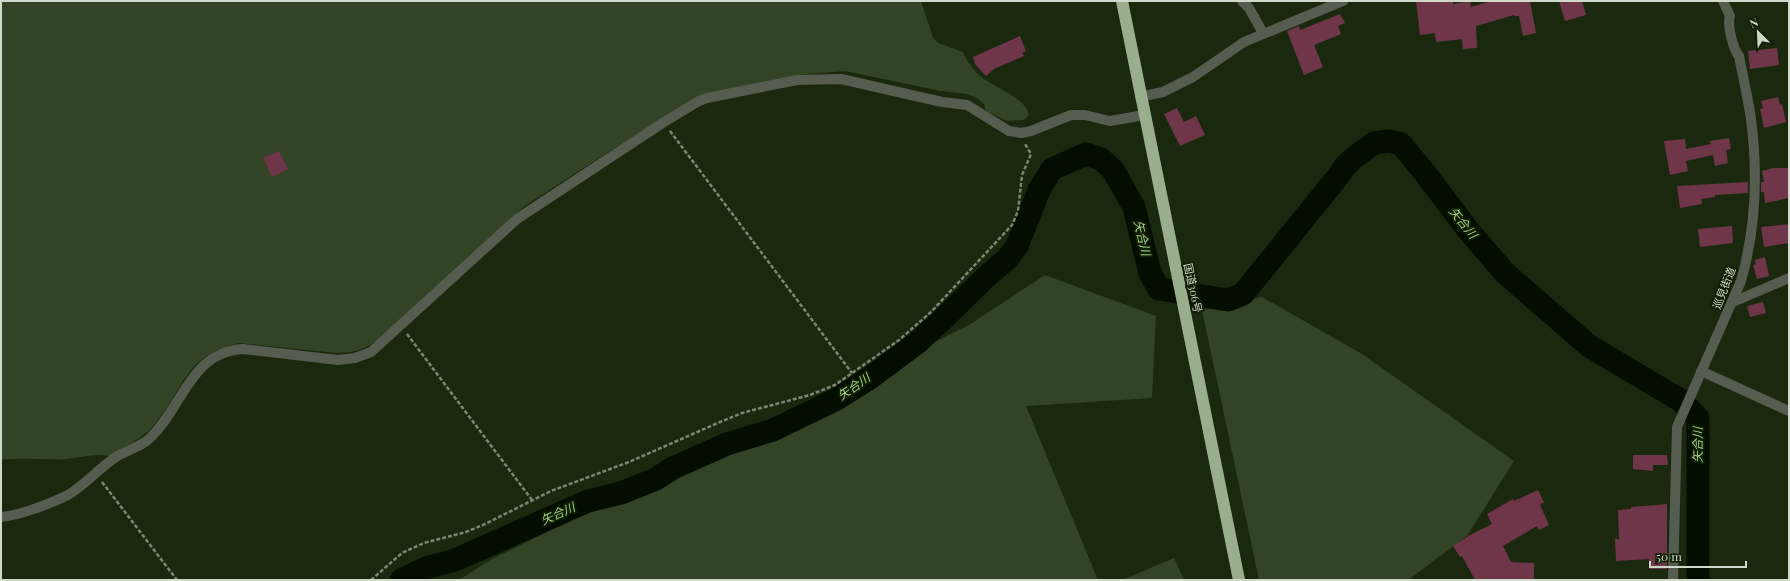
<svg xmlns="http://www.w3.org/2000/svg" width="1790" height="581" viewBox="0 0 1790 581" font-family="'Playfair Display','Noto Sans JP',serif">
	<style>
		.green { fill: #334426 }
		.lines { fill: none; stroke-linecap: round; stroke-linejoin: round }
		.river { stroke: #030e00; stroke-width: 23 }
		.building { fill: #6f364a }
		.path { stroke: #7c8773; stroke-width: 2.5; stroke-dasharray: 4 2; stroke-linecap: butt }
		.minor { stroke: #555d50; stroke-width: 10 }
		.highway { stroke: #9aad8d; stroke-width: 12 }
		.labels { text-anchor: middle; stroke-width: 4; stroke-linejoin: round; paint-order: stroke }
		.street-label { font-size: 11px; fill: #cfd9c9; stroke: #101e05 }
		.water-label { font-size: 12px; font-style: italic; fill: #a6d386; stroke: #101e05 }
	</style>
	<rect width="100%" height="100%" fill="#1a280e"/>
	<g class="green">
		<path d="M1,1H921L933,38L938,43L963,52C967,61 973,70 981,77C994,87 1025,97 1029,115L1024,120L1007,121L986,111L984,104L977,98L968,94L941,91L845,71L798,75L704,95L669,113L523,207L376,341C363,350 352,353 336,353L240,343C185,354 185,388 154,425C142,439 124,447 109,456C95,453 80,458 66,459C44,460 23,457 1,460Z"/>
		<polygon points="1045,275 1156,316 1152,398 1026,406 1098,580 459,580 490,560 969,325"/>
		<polygon points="1262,297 1362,354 1514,461 1467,536 1408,580 1259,580 1202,310"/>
		<polygon points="1174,558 1184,580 1122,580"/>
	</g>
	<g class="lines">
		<polyline class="river" points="401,580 426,568 455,560 588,501 621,493 656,479 673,468 727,444 773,430 835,400 870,378 917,343 941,321 986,277 1007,259 1017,246 1039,190 1052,169 1086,154 1101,159 1113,170 1134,207 1150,273 1159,289 1228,300 1243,294 1340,174 1344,167 1355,157 1374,143 1389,141 1401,144 1425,173 1468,230 1505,273 1589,346 1680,400 1698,418 1698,580"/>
	</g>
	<g class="building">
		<polygon points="1416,1 1453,1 1453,4 1470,1 1471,7 1491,1 1530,1 1536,33 1523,36 1519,16 1515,16 1514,15 1476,26 1477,48 1463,49 1462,39 1436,42 1435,33 1420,35"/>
		<polygon points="1559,1 1582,1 1586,15 1565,21"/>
		<polygon points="1340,14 1345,23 1338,26 1341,34 1314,45 1323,67 1304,75 1287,31 1299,26 1300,30"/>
		<polygon points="1020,36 1026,51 1022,53 1024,56 994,69 986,76 975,64 973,57"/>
		<polygon points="1777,48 1779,65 1750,69 1748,51"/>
		<polygon points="1778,97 1780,105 1782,104 1786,122 1764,128 1760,109 1763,108 1761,101"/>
		<polygon points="1177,108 1184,122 1196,116 1205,135 1180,146 1164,114"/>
		<polygon points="1729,138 1731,149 1726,150 1728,163 1715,166 1713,155 1686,161 1688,171 1670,175 1664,141 1685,139 1686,149 1711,144 1710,141"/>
		<polygon points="279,151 288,169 272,177 263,158"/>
		<polygon points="1773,168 1788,168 1789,198 1765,203 1764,192 1761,192 1761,182 1764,182 1762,171"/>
		<polygon points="1748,182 1748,193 1715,195 1715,197 1701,199 1702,204 1680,208 1677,186"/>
		<polygon points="1789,224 1789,243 1764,247 1761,227"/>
		<polygon points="1732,226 1733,243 1700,247 1698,229"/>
		<polygon points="1765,257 1769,276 1757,279 1753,265 1756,264 1755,260"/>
		<polygon points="1763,302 1766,313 1750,317 1747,306"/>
		<polygon points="1633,455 1667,455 1668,465 1653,465 1653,471 1633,469"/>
		<polygon points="1538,490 1544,502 1540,505 1549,525 1539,530 1537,526 1503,546 1511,562 1534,563 1534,580 1475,580 1462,556 1460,557 1453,546 1470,535 1492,524 1487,514 1513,499 1514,501"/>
		<polygon points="1667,504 1667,569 1649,569 1649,559 1616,561 1615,539 1619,539 1618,510 1631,509 1631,507"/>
	</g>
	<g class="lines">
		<g class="path">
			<polyline points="670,131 852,373"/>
			<polyline points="407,334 532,500"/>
			<polyline points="102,482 177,580"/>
			<polyline points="371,580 402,553 424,543 466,532 485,524 551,491 629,462 720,422 742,413 810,395 835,385 899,340 931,312 1012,225 1018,211 1022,175 1031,154 1025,144"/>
		</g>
		<g class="minor">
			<polyline points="1242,1 1249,8 1263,33"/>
			<polyline points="1140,97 1163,92 1193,77 1244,42 1343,1"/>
			<polyline points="1733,302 1789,278"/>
			<polyline points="1701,371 1789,411"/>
			<path d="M1,517C18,516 52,503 68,495C85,485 99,468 116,457C127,450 141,447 150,438C183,407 190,352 243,349L338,360L355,358L371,352L517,219L664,122L699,101L707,98L797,80L841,79L942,102L967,105L1009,131L1021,133L1031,131L1071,115H1085L1110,121L1144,115"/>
			<path d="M1673,580L1677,427L1741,281C1756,228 1758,173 1751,119C1748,98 1743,77 1739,56C1733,49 1727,25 1730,16L1723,1"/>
		</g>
		<polyline class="highway" points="1122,1 1239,580"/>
	</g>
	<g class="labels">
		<g class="street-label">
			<text transform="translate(1193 288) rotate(78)" y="4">国道306号</text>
			<text transform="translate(1724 288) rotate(-69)" y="4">巡見街道</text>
		</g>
		<g class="water-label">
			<text transform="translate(1463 223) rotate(51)" y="4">矢合川</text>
			<text transform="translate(1142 238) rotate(77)" y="4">矢合川</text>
			<text transform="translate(854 387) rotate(-35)" y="4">矢合川</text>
			<text transform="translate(1698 445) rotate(-90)" y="4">矢合川</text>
			<text transform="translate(558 514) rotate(-24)" y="4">矢合川</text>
		</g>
	</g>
	<rect width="1790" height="581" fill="none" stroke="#cfd9c9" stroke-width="4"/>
	<g transform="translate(1758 32) rotate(336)" stroke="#101e05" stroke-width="3" paint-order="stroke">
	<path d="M0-3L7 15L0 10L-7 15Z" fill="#cfd9c9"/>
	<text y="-6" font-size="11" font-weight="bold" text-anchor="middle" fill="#cfd9c9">N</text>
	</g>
	<path d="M1650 561v6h96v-6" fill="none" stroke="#cfd9c9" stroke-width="2"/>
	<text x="1656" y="561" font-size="12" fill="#cfd9c9" stroke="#101e05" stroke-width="3" paint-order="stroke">50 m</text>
</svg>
